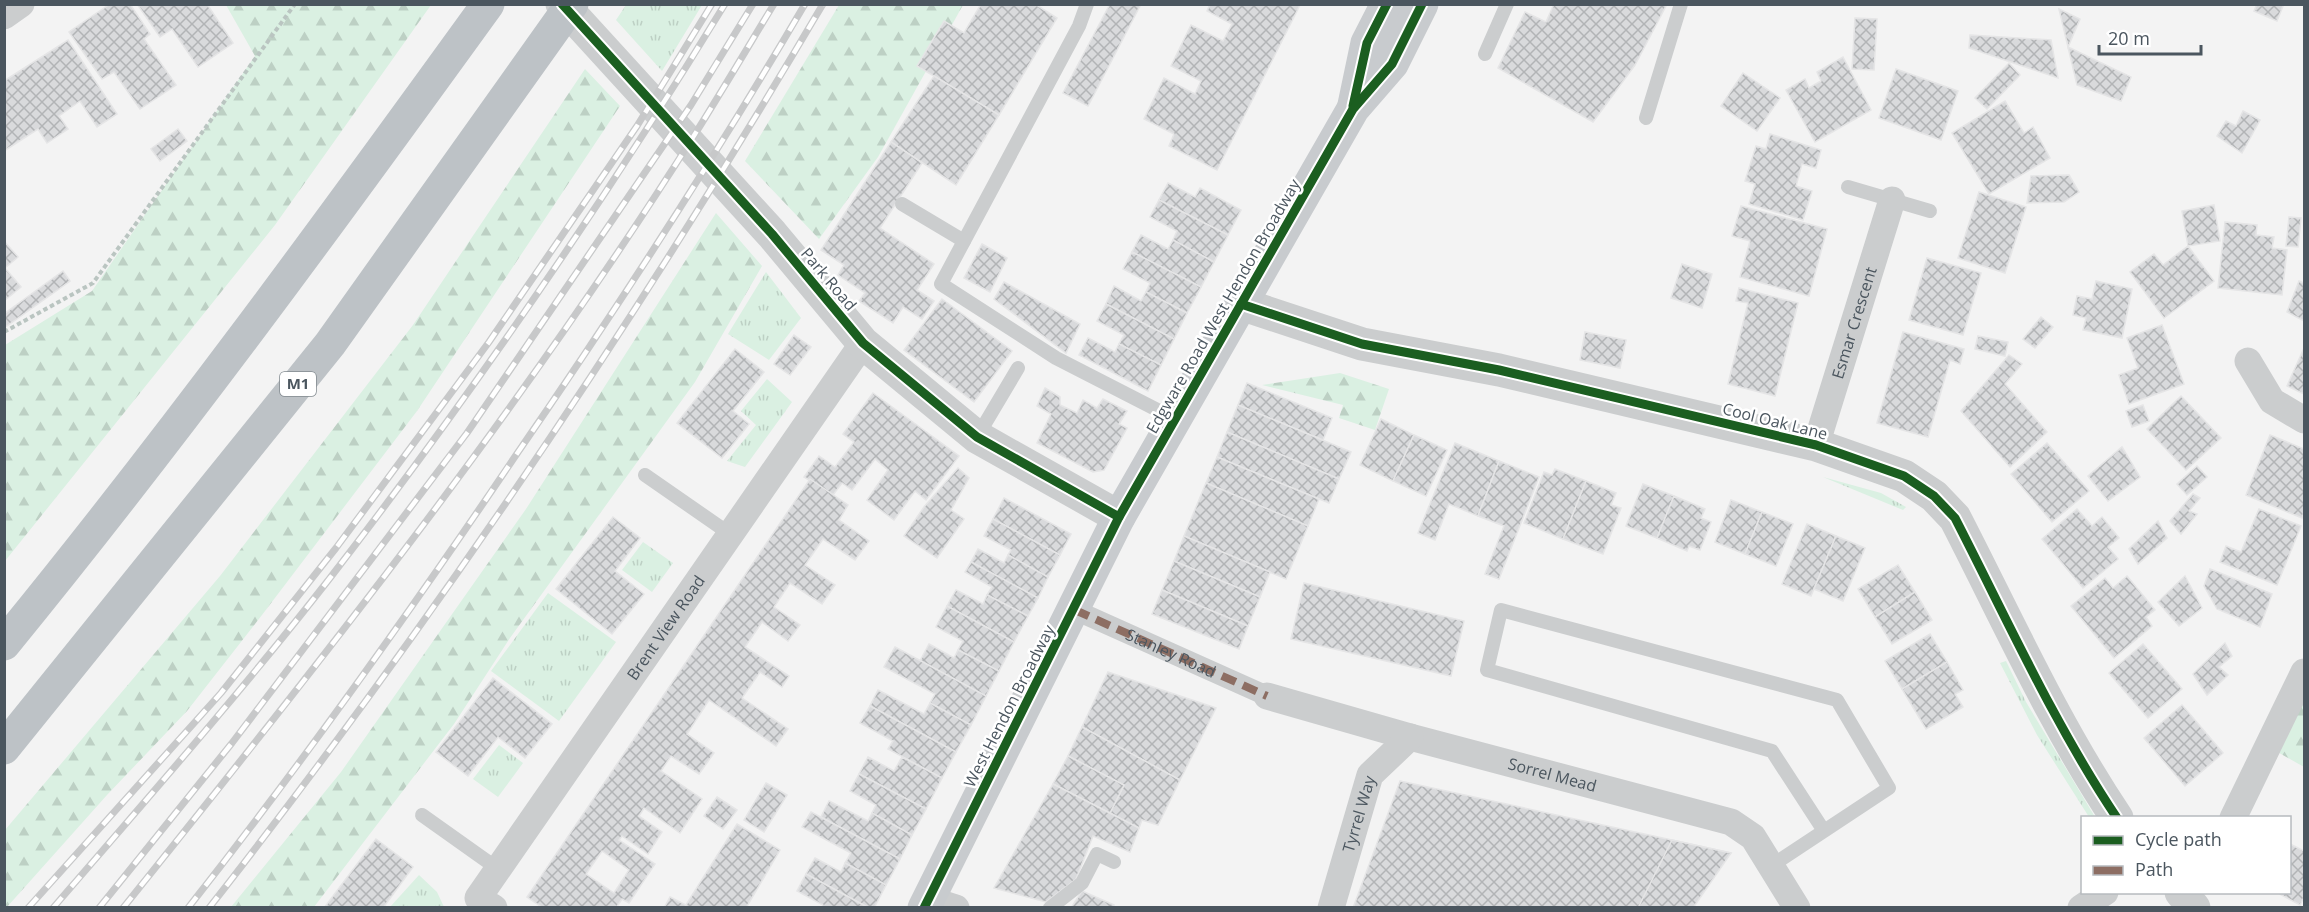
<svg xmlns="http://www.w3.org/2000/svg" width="2309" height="912" viewBox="0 0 2309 912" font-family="'Open Sans',sans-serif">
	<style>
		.grass { fill: url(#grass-tufts) }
		.forest { fill: url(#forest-firs) }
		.building { fill: url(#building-cross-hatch); stroke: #e5e5e6; stroke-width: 1.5; fill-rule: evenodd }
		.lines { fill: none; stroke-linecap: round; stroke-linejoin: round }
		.path { stroke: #bac5c1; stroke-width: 4; stroke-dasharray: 4.5 3; stroke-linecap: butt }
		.service { stroke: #cbcdce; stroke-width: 14 }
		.pedestrian { stroke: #cbcdce; stroke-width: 20 }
		.minor { stroke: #cbcdce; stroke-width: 27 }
		.tertiary { stroke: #cbcdce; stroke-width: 33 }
		.primary { stroke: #c8cbce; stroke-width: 33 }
		.motorway { stroke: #bdc2c6; stroke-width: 33 }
		.rail-casing { stroke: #c7c8c9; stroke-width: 7 }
		.rail { stroke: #fff; stroke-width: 4.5; stroke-dasharray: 14; stroke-linecap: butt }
		.quiet { stroke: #8d6e63; stroke-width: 8; stroke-dasharray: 15 8; stroke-linecap: butt }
		.cycleway-casing { stroke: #fff; stroke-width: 13 }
		.cycleway { stroke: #1b5e20; stroke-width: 9 }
		.labels { text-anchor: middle; stroke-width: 5; stroke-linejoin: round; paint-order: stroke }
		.shield { fill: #fff; stroke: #81898f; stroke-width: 1.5 }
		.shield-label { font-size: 15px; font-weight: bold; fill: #4b565f }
		.street-label { font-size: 16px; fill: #4b565f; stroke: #fff }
	</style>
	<defs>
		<pattern id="grass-tufts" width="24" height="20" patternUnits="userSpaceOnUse" patternTransform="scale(1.5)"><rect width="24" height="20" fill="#daf0e2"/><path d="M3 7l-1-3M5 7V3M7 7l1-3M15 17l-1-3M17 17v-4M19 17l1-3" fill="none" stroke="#bdd0c4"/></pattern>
		<pattern id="forest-firs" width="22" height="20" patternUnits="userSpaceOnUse" patternTransform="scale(1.5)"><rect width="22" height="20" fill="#daf0e2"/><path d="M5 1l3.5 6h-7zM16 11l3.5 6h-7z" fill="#bdd0c4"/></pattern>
		<pattern id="building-cross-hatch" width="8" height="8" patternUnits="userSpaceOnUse" patternTransform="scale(1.5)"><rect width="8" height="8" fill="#d9dadc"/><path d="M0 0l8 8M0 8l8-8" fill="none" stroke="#b2b4b6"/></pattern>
	</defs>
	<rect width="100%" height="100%" fill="#f3f3f3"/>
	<g class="grass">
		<polygon points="626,5 626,4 702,5 662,71 616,20"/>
		<polygon points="766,272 801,318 769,360 728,334"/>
		<polygon points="767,379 792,402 745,467 727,461 756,425 741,411"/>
		<polygon points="1823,477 1881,493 1906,507 1903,510"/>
		<polygon points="643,542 673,563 652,592 622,570"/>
		<polygon points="548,593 616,642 559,721 491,671"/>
		<polygon points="2006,661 2026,702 2095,817 2089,817 2037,735 2000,663"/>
		<polygon points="499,745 523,763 498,797 473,779"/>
		<polygon points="419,875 437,892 444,907 390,907"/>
	</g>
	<g class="forest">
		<polygon points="226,5 431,5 275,225 5,561 5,345 92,291 255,56"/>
		<polygon points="839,5 963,5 878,157 819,239 745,161"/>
		<polygon points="585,69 620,106 417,411 262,615 187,711 107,795 7,907 5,907 5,830 220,576 413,325"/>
		<polygon points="716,213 762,266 695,382 510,638 454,724 314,907 231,907 341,772 526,509"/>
		<polygon points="1340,373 1389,389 1375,430 1339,418 1343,405 1262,385"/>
		<polygon points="2304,675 2304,767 2267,746"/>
	</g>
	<g class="building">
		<polygon points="110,4 130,4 150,34 144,39 176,85 140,109 114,72 102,79 69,32"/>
		<polygon points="137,4 207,4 233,43 198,67 172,29 160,37"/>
		<polygon points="981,4 1035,4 1057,18 999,115 917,66 944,21 964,33"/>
		<polygon points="1110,4 1141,4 1088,106 1063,93"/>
		<polygon points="1210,4 1300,5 1217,170 1169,146 1174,134 1144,119 1164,78 1195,94 1201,81 1171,66 1191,25 1223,41 1232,24 1207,11"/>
		<polygon points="1554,4 1667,4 1635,65 1593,122 1498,68 1525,12 1546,22"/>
		<polygon points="2257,4 2280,4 2283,6 2277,21 2254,11"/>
		<polygon points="2059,9 2080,19 2068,47"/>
		<polygon points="1855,18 1877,19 1874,70 1852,69"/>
		<polygon points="1970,35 2051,40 2058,78 1969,48"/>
		<polygon points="68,40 117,114 97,127 80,101 59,116 68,129 47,143 38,129 4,151 4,81"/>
		<polygon points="2068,47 2131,77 2121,101 2077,85"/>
		<polygon points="1843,57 1871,110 1815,142 1786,90 1805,79 1809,88 1821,81 1817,72"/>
		<polygon points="2009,63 2020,75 1987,109 1975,98"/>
		<polygon points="1896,69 1958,91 1941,140 1879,118"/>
		<polygon points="1743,73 1780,98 1757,131 1721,106"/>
		<polygon points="934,76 999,115 956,185 891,142"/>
		<polygon points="2005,101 2024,133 2033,127 2050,158 1989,194 1952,133"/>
		<polygon points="2243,111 2260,120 2242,153 2217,136 2226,121 2236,126"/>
		<polygon points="178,129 187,141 160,161 151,149"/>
		<polygon points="1770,134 1821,150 1816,168 1802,164 1796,186 1812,191 1803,220 1749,204 1755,184 1745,181 1756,146 1766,149"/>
		<polygon points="891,142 922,163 880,228 934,264 917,290 934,301 922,319 903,307 893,323 859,301 865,293 838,275 844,265 821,250"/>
		<polygon points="2069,175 2079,192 2064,202 2027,203 2031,176"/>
		<polygon points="1168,183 1195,197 1200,188 1241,210 1228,235 1159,200"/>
		<polygon points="1979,192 2026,207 2005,273 1958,258"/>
		<polygon points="1159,200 1228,235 1214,262 1173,240 1177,231 1150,217"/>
		<polygon points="2214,205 2220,241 2188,246 2182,211"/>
		<polygon points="1741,206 1827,229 1809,296 1740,277 1750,241 1732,236"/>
		<polygon points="2289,217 2301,218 2298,247 2286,246"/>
		<polygon points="2225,222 2257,225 2256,235 2274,237 2272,248 2287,250 2282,295 2218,288"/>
		<polygon points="1141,235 1168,249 1173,240 1214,262 1201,287 1132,252"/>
		<polygon points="4,241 18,257 5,268 21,287 4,301"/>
		<polygon points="982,244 1007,258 990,292 964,278"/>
		<polygon points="2188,246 2214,281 2164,318 2130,272 2154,254 2163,265"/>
		<polygon points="1132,252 1201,287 1187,313 1146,292 1150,283 1123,269"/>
		<polygon points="1927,258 1981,273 1963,335 1909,320"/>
		<polygon points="1682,264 1712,274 1702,308 1671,298"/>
		<polygon points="63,271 70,281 4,328 4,314"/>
		<polygon points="2096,281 2132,289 2122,338 2083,330 2086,318 2073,315 2077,296 2092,299"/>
		<polygon points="2299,281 2304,283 2304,321 2287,312"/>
		<polygon points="1004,282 1080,324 1066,353 994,299"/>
		<polygon points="1114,286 1141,301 1146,292 1187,313 1174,339 1106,304"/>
		<polygon points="1739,288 1798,303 1775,396 1728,384 1748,303 1736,301"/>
		<polygon points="942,299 1012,351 974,402 904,350"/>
		<polygon points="1106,304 1174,339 1161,365 1119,344 1124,335 1097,321"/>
		<polygon points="2041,317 2053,327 2035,348 2023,339"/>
		<polygon points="2162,325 2184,384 2129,404 2119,375 2138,368 2127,338"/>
		<polygon points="1585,332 1626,340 1620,368 1580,360"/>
		<polygon points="1903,332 1964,349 1960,364 1950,360 1928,437 1877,423"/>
		<polygon points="794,335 811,347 790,375 774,364"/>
		<polygon points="1978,336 2008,342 2005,356 1975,349"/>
		<polygon points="1088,338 1115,352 1119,344 1161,365 1148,391 1079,355"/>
		<polygon points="2304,348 2304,394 2287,386"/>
		<polygon points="735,349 764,372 733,411 749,424 722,458 677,423"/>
		<polygon points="2009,355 2022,364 2005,384 2047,432 2010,467 1961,411"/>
		<polygon points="1247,383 1332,418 1323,440 1238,405"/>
		<polygon points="1045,388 1060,397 1060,405 1077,413 1083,400 1097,408 1103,399 1127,411 1119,424 1127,428 1104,470 1093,472 1037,443 1051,414 1037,406"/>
		<polygon points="873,393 959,456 926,500 915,491 894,520 867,500 888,470 875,459 852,490 842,483 833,495 804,477 819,456 835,467 854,442 843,434"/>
		<polygon points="2181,396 2221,438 2186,470 2147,429"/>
		<polygon points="1238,405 1351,452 1339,479 1227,432"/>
		<polygon points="2143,405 2149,421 2132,427 2126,411"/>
		<polygon points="1381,419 1414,435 1393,481 1360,465"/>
		<polygon points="1227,432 1339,479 1329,503 1217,457"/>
		<polygon points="1414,435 1447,450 1426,496 1393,481"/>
		<polygon points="2270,435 2304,449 2304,512 2302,518 2246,495"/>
		<polygon points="1455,443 1499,461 1478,516 1449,504 1435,540 1418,533"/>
		<polygon points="2047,443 2089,491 2052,522 2011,474"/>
		<polygon points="2122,447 2140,477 2108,501 2088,476"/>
		<polygon points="1217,457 1319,499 1308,526 1206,483"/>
		<polygon points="1499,461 1539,477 1499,579 1485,574 1504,526 1478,516"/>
		<polygon points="2197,466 2207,477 2187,495 2177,484"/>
		<polygon points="958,468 969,478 951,510 964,519 937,558 904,536 924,507"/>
		<polygon points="1555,469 1586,481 1563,539 1524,523 1544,472 1552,475"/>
		<path d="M810,479L848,505L839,520L869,541L855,560L823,539L805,565L835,585L822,604L790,583L774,607L800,625L788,641L762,622L745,647L789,676L782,687L760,672L742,698L788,729L776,746L709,700L687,734L714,753L699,774L671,756L661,771L702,799L680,833L644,808L639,816L662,832L648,854L622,836L619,840L655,864L629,903L622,899L616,908H543L527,897ZM602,851L629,870L614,893L586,874Z"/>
		<polygon points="1586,481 1616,493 1611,505 1621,508 1603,554 1563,539"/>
		<polygon points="1206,483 1308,526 1286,579 1184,536"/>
		<polygon points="1643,484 1674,496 1657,538 1626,526"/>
		<polygon points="2193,494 2200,498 2189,511 2197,514 2181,534 2170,521"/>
		<polygon points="1674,496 1705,509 1701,518 1711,522 1700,550 1689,546 1687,551 1657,538"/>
		<polygon points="1004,498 1071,534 1060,555 993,519"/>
		<polygon points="1731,500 1762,512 1745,554 1715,542"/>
		<polygon points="2077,509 2092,526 2102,517 2119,538 2108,547 2118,559 2083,588 2042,539"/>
		<polygon points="2259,509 2301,526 2277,585 2220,562 2226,546 2241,552"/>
		<polygon points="1762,512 1793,524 1776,566 1745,554"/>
		<polygon points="613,517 640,538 615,571 644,594 612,634 556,589"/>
		<polygon points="993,519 1060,555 1048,577 1008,555 1011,550 984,536"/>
		<polygon points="2158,521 2167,538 2138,564 2129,549"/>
		<polygon points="1807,524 1836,536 1811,596 1782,584"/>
		<polygon points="1184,536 1270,572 1260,597 1174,561"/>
		<polygon points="1836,536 1865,548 1843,601 1814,589"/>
		<polygon points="978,549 1004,563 1008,555 1048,577 1038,598 971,562"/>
		<polygon points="1174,561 1260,597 1248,626 1162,590"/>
		<polygon points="971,562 1038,598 1028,616 987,595 992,587 965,572"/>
		<polygon points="1898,565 1915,592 1875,617 1858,589"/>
		<polygon points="2210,569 2272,594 2260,627 2217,609 2204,586"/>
		<polygon points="2127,576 2155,610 2146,617 2152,626 2114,658 2071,606 2105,578 2113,588"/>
		<polygon points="2185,576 2202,608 2179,626 2158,602"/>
		<polygon points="1304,583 1464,621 1451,676 1291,639"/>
		<polygon points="956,590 983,604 987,595 1028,616 1014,642 947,606"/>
		<polygon points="1162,590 1248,626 1239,649 1152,614"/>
		<polygon points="1915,592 1932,620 1892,644 1875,617"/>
		<polygon points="947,606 1014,642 999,671 958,650 963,641 936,627"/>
		<polygon points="1930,634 1947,662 1902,689 1885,661"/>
		<polygon points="2225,643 2232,656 2219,667 2228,675 2207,695 2193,674"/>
		<polygon points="929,644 954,658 958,650 999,671 986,696 920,661"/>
		<polygon points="2143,644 2182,689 2148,718 2109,673"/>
		<polygon points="895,647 986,696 971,725 930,703 935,694 884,667"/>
		<polygon points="1947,662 1963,690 1955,694 1963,707 1926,729 1902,689"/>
		<polygon points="1108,672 1216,708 1180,780 1082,727"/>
		<polygon points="493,678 552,724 525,758 498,737 468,776 436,752"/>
		<polygon points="878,690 924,714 930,703 971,725 956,752 870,706"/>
		<polygon points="2182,705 2223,753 2185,786 2144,738"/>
		<polygon points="870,706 956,752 942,778 888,749 893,741 860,723"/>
		<polygon points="1082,727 1180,780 1158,825 1142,820 1139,828 1110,813 1124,785 1068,756"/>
		<polygon points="1068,756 1124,785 1110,813 1053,784"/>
		<polygon points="868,757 894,771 902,757 942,778 926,809 859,774"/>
		<polygon points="859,774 926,809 912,835 872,813 876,805 850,791"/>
		<polygon points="1400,781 1672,840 1731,853 1681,908 1353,908"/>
		<polygon points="766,783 787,795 764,832 744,820"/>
		<polygon points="1053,784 1139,828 1130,852 1093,836 1076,879 1046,902 994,888"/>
		<polygon points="717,797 737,810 723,829 704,816"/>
		<polygon points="829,801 868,821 872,813 912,835 900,859 821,817"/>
		<polygon points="811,812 900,859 886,885 845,863 851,853 802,827"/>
		<polygon points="737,824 780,850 746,908 684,908"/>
		<polygon points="376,839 413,867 383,908 324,908"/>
		<polygon points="1672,840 1731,853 1693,908 1638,908"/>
		<polygon points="2290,844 2304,851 2304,897 2300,905 2276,892 2290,892"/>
		<polygon points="815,858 841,872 845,863 886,885 874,908 869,908 806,874"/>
		<polygon points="806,874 832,888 869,908 822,908 823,905 797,891"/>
		<polygon points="1082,891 1114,905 1113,908 1071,908"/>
		<polygon points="670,897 686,905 684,908 664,908"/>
	</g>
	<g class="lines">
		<polyline class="path" points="4,332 93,283 295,4"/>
		<g class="service">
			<polyline points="1087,4 1079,26 941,284 1056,358 1175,419"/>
			<polyline points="1485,54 1507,4"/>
			<polyline points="1646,118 1681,4"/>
			<polyline points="1848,187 1930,211"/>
			<polyline points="902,204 964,241"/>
			<polyline points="977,437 1018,368"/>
			<polyline points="645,475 730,534"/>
			<polyline points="422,815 498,869"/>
			<polyline points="1771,866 1889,788 1837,700 1501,610 1487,670 1772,751 1824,831"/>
			<polyline points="1050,908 1082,883 1097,854 1114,862"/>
		</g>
		<polyline class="pedestrian" points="1075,610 1267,696"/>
		<g class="minor">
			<polyline points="4,16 21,4"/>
			<polyline points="2248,361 2272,401 2304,420"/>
			<path id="s1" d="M1816,445L1892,200"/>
			<path id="s2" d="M1267,696L1410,737L1731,822L1753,837L1797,908"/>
			<polyline points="2233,818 2304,672"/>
			<polyline points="928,899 956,908"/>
			<path id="s3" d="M494,908L478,898L863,343"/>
			<path id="s4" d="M1331,908L1370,775L1410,737"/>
			<polyline points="2081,908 2105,892"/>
		</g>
		<g class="tertiary">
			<polyline points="562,4 772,234 863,343 977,437 1119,517"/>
			<path d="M1241,304L1362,344L1499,370L1816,445L1904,476L1934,496L1955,518C2007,619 2054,724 2117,818"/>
			<polyline points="2181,892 2194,908"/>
		</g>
		<g class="primary">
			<polyline points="1354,105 1367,43 1387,4"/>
			<polyline points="924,908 1119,517 1353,109 1392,64 1422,4"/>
		</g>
		<g class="motorway">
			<path d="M4,644C174,436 331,221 488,4"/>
			<polyline points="4,748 330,344 572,4"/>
		</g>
		<g class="rail-casing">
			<g id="rail">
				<polyline points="28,908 221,693 336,548 489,342 637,126 712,4"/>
				<path d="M53,908C147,799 242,691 330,578C472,394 604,202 725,4"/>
				<polyline points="99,908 232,743 467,433 691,105 753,4"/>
				<path d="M123,908C324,658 524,405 695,134C722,91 748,47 774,4"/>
				<path d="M188,908C303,762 410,612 514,458C616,310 714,159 805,4"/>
				<path d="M209,908C434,621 638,318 823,4"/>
			</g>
		</g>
		<use href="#rail" class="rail"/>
		<path class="quiet" id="s5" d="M1075,610L1267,696"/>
		<g class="cycleway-casing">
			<g id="cycleway">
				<polyline points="562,4 772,234 863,343 977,437 1119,517"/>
				<polyline points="1353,106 1367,43 1387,4"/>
				<path d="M1241,304L1362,344L1499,370L1816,445L1904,476L1934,496L1955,518C2007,619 2054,724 2117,818"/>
				<polyline points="924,908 1119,517 1353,109 1392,64 1422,4"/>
			</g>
		</g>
		<use href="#cycleway" class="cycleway"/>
	</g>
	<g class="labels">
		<rect class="shield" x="280" y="372" width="36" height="24" rx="4.5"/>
		<g class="shield-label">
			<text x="298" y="389">M1</text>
		</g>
		<g class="street-label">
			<text transform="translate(829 279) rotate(50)" y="6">Park Road</text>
			<text transform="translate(1223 306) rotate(-60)" y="6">Edgware Road West Hendon Broadway</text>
			<text dy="6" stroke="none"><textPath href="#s1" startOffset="128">Esmar Crescent</textPath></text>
			<text transform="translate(1775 421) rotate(14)" y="6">Cool Oak Lane</text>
			<text dy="6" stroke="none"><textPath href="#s3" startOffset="348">Brent View Road</textPath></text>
			<text dy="6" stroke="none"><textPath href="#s5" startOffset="105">Stanley Road</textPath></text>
			<text transform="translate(1009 706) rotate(-63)" y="6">West Hendon Broadway</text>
			<text dy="6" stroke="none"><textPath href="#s2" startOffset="296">Sorrel Mead</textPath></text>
			<text dy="6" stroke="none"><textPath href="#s4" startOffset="98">Tyrrel Way</textPath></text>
		</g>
	</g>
	<rect width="2309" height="912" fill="none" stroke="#4b565f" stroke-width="12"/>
	<rect x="2081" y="816" width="210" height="78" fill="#ffffff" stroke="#b7bbbf" stroke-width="1.5"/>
	<rect x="2093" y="836" width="30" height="9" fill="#1b5e20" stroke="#b7bbbf" stroke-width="1.5"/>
	<text x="2135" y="846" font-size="18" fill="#4b565f">Cycle path</text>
	<rect x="2093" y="866" width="30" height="9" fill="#8d6e63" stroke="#b7bbbf" stroke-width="1.5"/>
	<text x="2135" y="876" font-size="18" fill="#4b565f">Path</text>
	<path d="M2099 45v9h102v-9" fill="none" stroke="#4b565f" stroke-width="3"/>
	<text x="2108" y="45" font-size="18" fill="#4b565f" stroke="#ffffff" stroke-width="4.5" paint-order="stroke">20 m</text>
</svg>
